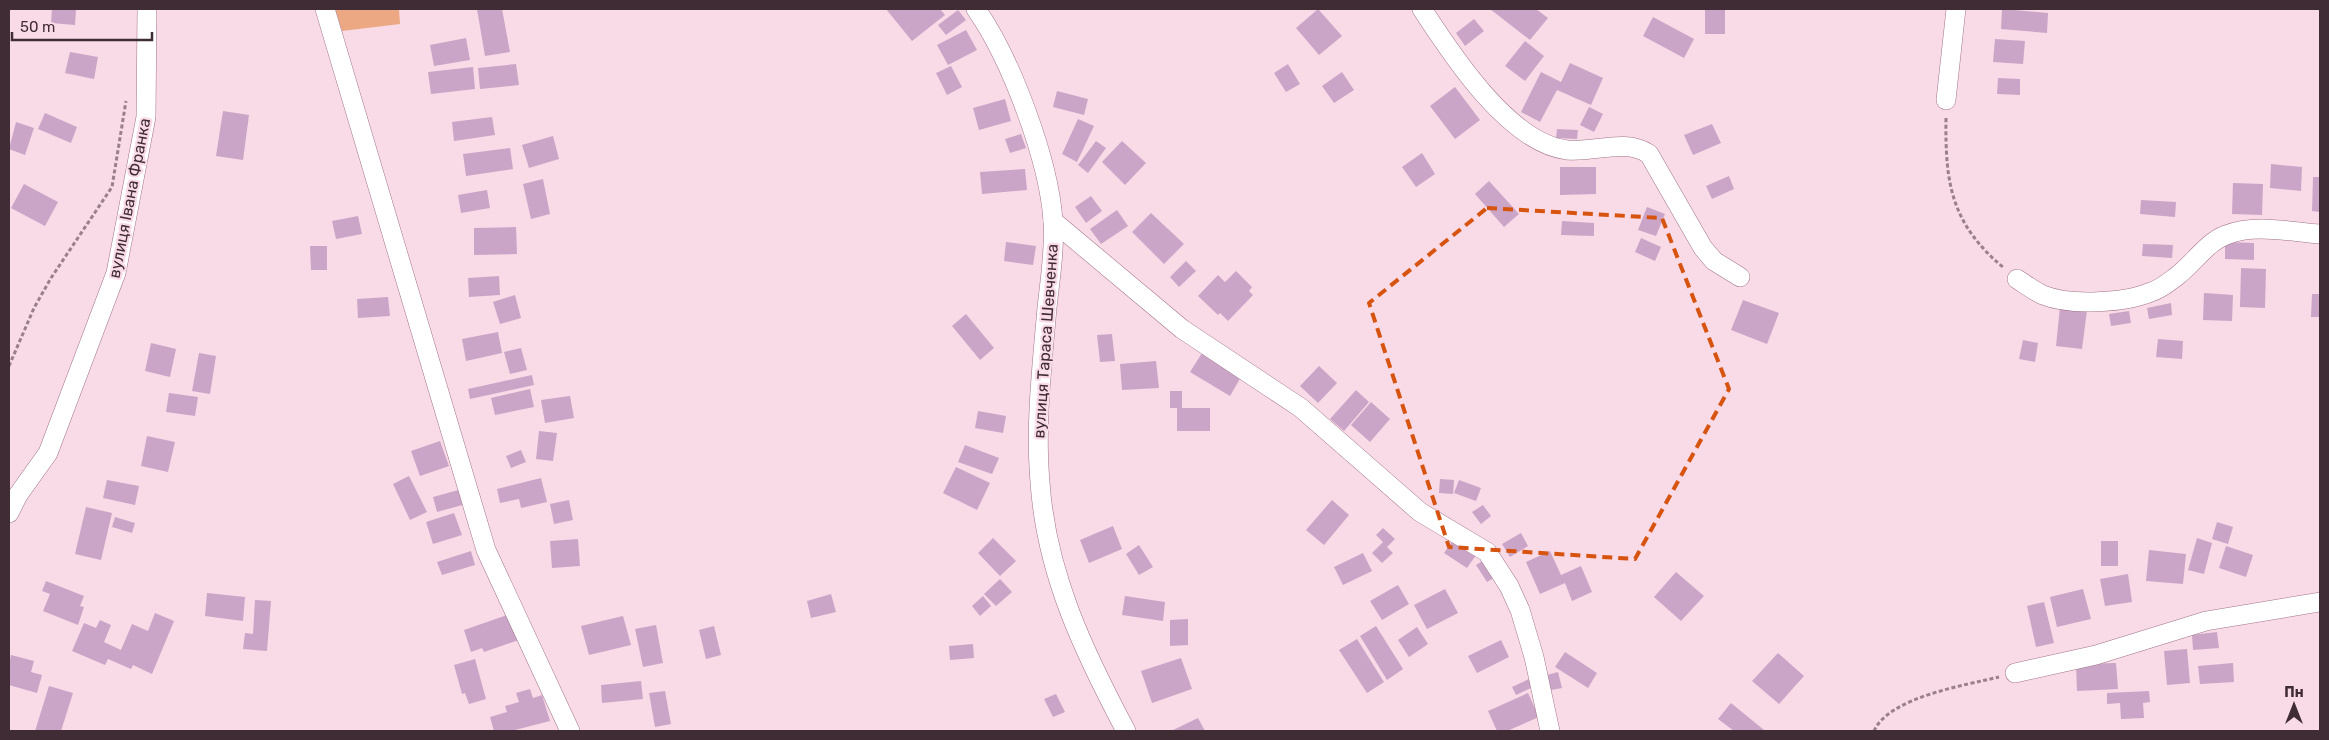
<svg xmlns="http://www.w3.org/2000/svg" width="2329" height="740" viewBox="0 0 2329 740" font-family="Rubik,sans-serif">
	<style>
		.green { fill: #eca883 }
		.building { fill: #cba5c7 }
		.lines { fill: none; stroke-linecap: round; stroke-linejoin: round }
		.minor-casing { stroke: #a07388; stroke-width: 20 }
		.path { stroke: #99808b; stroke-width: 3; stroke-dasharray: 4 2.5; stroke-linecap: butt }
		.minor { stroke: #fff; stroke-width: 19 }
		.marked { fill: none; stroke: #d75410; stroke-width: 4; stroke-dasharray: 10 6; stroke-linejoin: round }
		.labels { text-anchor: middle; stroke-width: 4.5; stroke-linejoin: round; paint-order: stroke }
		.street-label { font-size: 16px; fill: #402c35; stroke: #f9dae7 }
	</style>
	<rect width="100%" height="100%" fill="#f9dae7"/>
	<polygon class="green" points="335,9 399,9 400,24 342,31"/>
	<g class="building">
		<polygon points="52,9 76,9 75,25 51,23"/>
		<polygon points="477,9 502,9 510,52 485,56"/>
		<polygon points="886,9 940,9 945,15 912,41"/>
		<polygon points="1318,9 1342,36 1319,55 1296,28"/>
		<polygon points="1490,9 1536,9 1548,18 1530,40"/>
		<rect x="1705" y="9" width="20" height="25"/>
		<polygon points="2002,9 2048,13 2047,33 2001,29"/>
		<polygon points="958,10 966,20 946,35 938,25"/>
		<polygon points="1653,17 1694,39 1684,58 1643,36"/>
		<polygon points="1474,19 1484,31 1465,46 1456,33"/>
		<polygon points="966,30 977,50 948,65 937,45"/>
		<polygon points="466,38 470,60 434,66 430,45"/>
		<polygon points="1995,39 2025,41 2023,64 1993,62"/>
		<polygon points="1525,41 1544,56 1525,81 1505,66"/>
		<polygon points="70,52 98,57 94,79 65,73"/>
		<polygon points="1570,63 1603,78 1591,105 1557,90 1540,122 1521,112 1541,72 1561,82"/>
		<polygon points="516,64 519,85 480,89 478,68"/>
		<polygon points="1288,64 1300,84 1286,92 1274,73"/>
		<polygon points="951,66 962,87 947,95 936,73"/>
		<polygon points="473,67 475,89 431,94 428,72"/>
		<polygon points="1342,72 1354,90 1334,103 1322,86"/>
		<polygon points="1998,78 2020,79 2020,95 1997,94"/>
		<polygon points="1455,87 1480,120 1455,139 1430,106"/>
		<polygon points="1057,91 1088,99 1084,115 1053,107"/>
		<polygon points="1005,99 1011,121 979,130 973,108"/>
		<polygon points="1589,107 1603,114 1594,132 1580,125"/>
		<polygon points="223,111 249,115 243,160 216,156"/>
		<polygon points="45,113 77,127 71,143 38,129"/>
		<polygon points="492,117 495,135 454,141 452,122"/>
		<polygon points="1078,119 1094,126 1077,162 1062,154"/>
		<polygon points="16,122 34,128 25,155 9,149"/>
		<polygon points="1712,124 1721,143 1693,155 1684,135"/>
		<polygon points="1557,129 1578,130 1577,139 1556,138"/>
		<polygon points="1021,134 1026,148 1010,153 1005,139"/>
		<polygon points="553,136 559,159 529,168 522,145"/>
		<polygon points="1096,141 1106,148 1088,173 1078,165"/>
		<polygon points="1122,141 1146,163 1125,185 1102,162"/>
		<polygon points="510,148 513,169 466,176 463,154"/>
		<polygon points="1422,153 1435,174 1416,187 1402,167"/>
		<polygon points="2271,164 2302,167 2301,191 2270,188"/>
		<polygon points="1560,167 1596,167 1596,194 1560,195"/>
		<polygon points="1025,169 1027,190 982,194 980,172"/>
		<polygon points="1729,176 1734,189 1712,199 1706,186"/>
		<polygon points="2313,177 2320,177 2320,212 2312,211"/>
		<polygon points="543,179 550,214 531,219 523,184"/>
		<polygon points="1489,181 1519,214 1504,227 1475,194"/>
		<polygon points="2233,183 2263,184 2262,215 2232,214"/>
		<polygon points="24,184 58,202 45,226 11,208"/>
		<polygon points="487,190 490,208 461,213 458,195"/>
		<polygon points="1091,196 1102,211 1086,223 1075,207"/>
		<polygon points="2141,200 2176,202 2175,217 2140,214"/>
		<polygon points="1647,207 1665,214 1656,236 1638,230"/>
		<polygon points="1117,210 1128,226 1101,244 1090,229"/>
		<polygon points="1151,213 1184,244 1164,264 1132,232"/>
		<polygon points="358,216 362,234 336,239 332,221"/>
		<polygon points="1562,221 1594,223 1594,236 1561,235"/>
		<polygon points="516,227 517,254 474,255 474,228"/>
		<polygon points="1641,238 1661,247 1655,261 1635,252"/>
		<polygon points="1006,242 1036,246 1033,265 1004,261"/>
		<polygon points="2225,242 2254,243 2254,260 2225,259"/>
		<polygon points="2143,244 2173,245 2172,258 2142,256"/>
		<polygon points="310,246 327,246 327,270 311,270"/>
		<polygon points="1186,261 1196,271 1179,287 1170,277"/>
		<polygon points="2241,268 2266,269 2265,308 2240,307"/>
		<polygon points="1236,271 1252,287 1249,291 1253,295 1228,321 1220,313 1218,315 1198,296 1218,275 1225,282"/>
		<polygon points="499,276 500,295 469,297 468,278"/>
		<polygon points="2204,293 2233,295 2232,321 2203,320"/>
		<polygon points="2312,294 2320,294 2320,317 2311,317"/>
		<polygon points="515,295 521,318 500,324 493,302"/>
		<polygon points="388,297 390,316 358,318 357,299"/>
		<polygon points="1743,300 1779,313 1767,344 1731,330"/>
		<polygon points="2171,303 2172,315 2149,319 2147,308"/>
		<polygon points="2060,307 2087,310 2082,349 2056,346"/>
		<polygon points="2129,311 2131,323 2111,326 2109,314"/>
		<polygon points="966,314 994,348 980,360 952,326"/>
		<polygon points="498,332 502,353 466,361 462,339"/>
		<polygon points="1112,334 1115,361 1100,362 1097,335"/>
		<polygon points="2158,339 2183,341 2182,359 2156,357"/>
		<polygon points="2023,340 2038,343 2035,362 2019,359"/>
		<polygon points="151,343 176,349 170,377 145,371"/>
		<polygon points="521,348 527,370 510,374 504,352"/>
		<polygon points="199,353 216,356 210,394 192,391"/>
		<polygon points="1202,353 1241,377 1230,396 1190,372"/>
		<polygon points="1156,361 1159,388 1122,390 1120,364"/>
		<polygon points="1319,366 1337,383 1318,403 1300,386"/>
		<polygon points="532,375 534,385 470,399 468,389"/>
		<polygon points="530,389 534,407 495,415 491,398"/>
		<polygon points="1356,390 1369,402 1344,431 1330,419"/>
		<polygon points="1170,391 1182,391 1182,408 1210,408 1210,431 1177,431 1177,408 1170,408"/>
		<polygon points="169,393 198,397 195,416 166,412"/>
		<polygon points="570,396 574,418 545,423 541,400"/>
		<polygon points="1371,402 1390,419 1370,442 1351,425"/>
		<polygon points="978,411 1006,416 1003,433 975,428"/>
		<polygon points="539,431 557,433 553,461 536,459"/>
		<polygon points="147,436 175,442 168,472 141,466"/>
		<polygon points="440,441 449,466 420,476 411,451"/>
		<polygon points="965,445 999,458 992,474 958,462"/>
		<polygon points="521,450 526,462 511,468 506,456"/>
		<polygon points="956,467 990,483 977,510 943,493"/>
		<polygon points="409,476 427,512 410,520 393,484"/>
		<polygon points="541,478 547,502 521,508 519,499 500,503 497,489"/>
		<polygon points="1440,479 1454,480 1453,494 1439,493"/>
		<polygon points="107,480 139,486 135,505 103,498"/>
		<polygon points="1459,480 1481,488 1476,501 1454,493"/>
		<polygon points="462,489 466,504 437,512 433,497"/>
		<polygon points="569,500 573,520 554,524 550,504"/>
		<polygon points="1332,500 1349,515 1324,545 1306,530"/>
		<polygon points="1483,505 1491,516 1481,524 1472,512"/>
		<polygon points="86,507 112,513 101,560 75,554"/>
		<polygon points="454,513 462,535 433,544 426,522"/>
		<polygon points="115,517 135,523 132,533 112,527"/>
		<polygon points="2217,522 2233,527 2228,544 2212,539"/>
		<polygon points="1113,526 1122,549 1089,563 1080,540"/>
		<polygon points="1383,528 1395,539 1387,547 1393,553 1382,563 1372,553 1383,542 1376,535"/>
		<polygon points="1521,533 1528,546 1510,557 1502,544"/>
		<polygon points="993,538 1016,561 1000,576 978,553"/>
		<polygon points="2197,538 2212,543 2204,574 2188,570"/>
		<polygon points="578,539 580,566 552,568 550,541"/>
		<polygon points="1453,540 1476,555 1467,568 1444,553"/>
		<rect x="2101" y="541" width="17" height="25"/>
		<polygon points="1139,545 1153,567 1139,575 1126,554"/>
		<polygon points="2226,546 2253,555 2246,577 2219,568"/>
		<polygon points="2149,550 2186,554 2183,584 2146,581"/>
		<polygon points="471,551 475,565 442,575 437,562"/>
		<polygon points="1550,551 1561,575 1581,566 1592,592 1572,601 1565,583 1540,594 1526,562"/>
		<polygon points="1363,553 1372,571 1343,585 1334,567"/>
		<polygon points="1486,559 1497,576 1487,582 1476,565"/>
		<polygon points="1676,572 1704,596 1681,621 1654,597"/>
		<polygon points="2128,574 2132,602 2105,606 2100,579"/>
		<polygon points="1000,579 1012,592 996,606 984,594"/>
		<polygon points="46,581 84,596 80,606 84,607 78,625 43,611 50,594 42,591"/>
		<polygon points="1398,585 1409,604 1382,620 1370,601"/>
		<polygon points="1445,589 1458,613 1427,629 1414,605"/>
		<polygon points="2083,589 2091,619 2057,627 2050,597"/>
		<polygon points="207,593 245,597 243,621 205,616"/>
		<polygon points="831,594 836,612 811,618 807,601"/>
		<polygon points="983,596 991,606 980,616 972,606"/>
		<polygon points="1125,596 1165,602 1163,621 1122,615"/>
		<polygon points="255,600 271,601 267,651 243,649 245,633 253,634"/>
		<polygon points="2044,602 2054,643 2036,647 2027,606"/>
		<polygon points="155,613 174,621 152,674 133,665 131,669 108,659 105,665 72,651 84,623 96,628 100,620 111,625 104,642 121,650 132,624 148,631"/>
		<polygon points="510,614 519,640 484,652 482,648 471,652 464,630"/>
		<polygon points="623,616 631,645 589,655 581,626"/>
		<polygon points="1188,619 1188,645 1170,646 1170,620"/>
		<polygon points="656,625 663,663 643,667 635,629"/>
		<polygon points="714,626 721,655 706,659 699,630"/>
		<polygon points="1376,626 1403,669 1387,680 1360,636"/>
		<polygon points="1417,627 1428,644 1409,657 1398,640"/>
		<polygon points="2217,632 2219,648 2193,650 2192,635"/>
		<polygon points="1357,639 1384,682 1367,693 1339,650"/>
		<polygon points="1501,640 1509,657 1477,673 1468,656"/>
		<polygon points="973,644 974,658 950,660 949,646"/>
		<polygon points="2187,649 2190,683 2167,685 2164,651"/>
		<polygon points="1565,652 1597,673 1588,688 1555,667"/>
		<polygon points="1778,653 1804,676 1779,704 1752,681"/>
		<polygon points="11,655 34,661 31,672 42,675 37,693 9,685 9,665"/>
		<polygon points="1181,658 1192,689 1152,703 1141,671"/>
		<polygon points="475,659 486,699 469,704 465,693 462,694 454,665"/>
		<polygon points="2116,663 2118,689 2077,691 2076,664"/>
		<polygon points="2233,663 2234,682 2200,684 2198,666"/>
		<polygon points="1558,672 1562,688 1551,690 1547,675"/>
		<polygon points="1529,679 1533,687 1516,695 1512,687"/>
		<polygon points="641,681 643,699 602,703 601,685"/>
		<polygon points="49,686 73,693 61,731 35,731"/>
		<polygon points="530,689 533,698 542,695 550,721 511,731 494,731 490,717 507,712 505,706 519,702 516,693"/>
		<polygon points="665,691 671,724 655,727 649,693"/>
		<polygon points="2149,691 2150,702 2143,703 2144,718 2121,719 2120,703 2107,704 2107,693"/>
		<polygon points="1528,693 1539,717 1507,731 1497,731 1488,711"/>
		<polygon points="1056,694 1065,712 1053,717 1044,699"/>
		<polygon points="1731,703 1764,730 1763,731 1734,731 1718,719"/>
		<polygon points="1198,718 1205,731 1171,731"/>
	</g>
	<g class="lines">
		<g class="minor-casing">
			<g id="minor">
				<polyline points="325,9 486,550 570,731"/>
				<path d="M976,9C1011,59 1049,160 1053,221C1055,250 1050,279 1047,308C1042,366 1035,424 1040,482C1046,573 1084,652 1126,731"/>
				<path d="M1422,9C1452,55 1509,143 1567,150C1594,153 1625,138 1649,154L1703,248L1714,261L1740,277"/>
				<polyline points="1946,100 1956,9"/>
				<polyline points="1053,221 1182,329 1301,408 1420,512 1487,552 1509,586 1520,610 1534,657 1550,731"/>
				<path d="M2017,279C2025,284 2034,291 2043,295C2070,306 2125,303 2151,292C2161,289 2169,282 2177,276C2193,264 2207,242 2226,235C2254,223 2291,232 2320,234"/>
				<polyline points="9,513 18,495 48,453 116,273 146,117 147,9"/>
				<polyline points="2015,673 2096,655 2206,621 2320,602"/>
			</g>
		</g>
		<g class="path">
			<path d="M1946,118C1945,183 1951,224 2004,268"/>
			<polyline points="9,366 34,308 51,278 112,187 126,101"/>
			<path d="M1874,731C1889,697 1966,685 1999,677"/>
		</g>
		<use href="#minor" class="minor"/>
	</g>
	<path class="marked" d="M1487,208L1662,218L1729,389L1635,559L1449,547L1369,303Z"/>
	<g class="labels">
		<g class="street-label">
			<text transform="translate(129 198) rotate(-79)" y="6">вулиця Івана Франка</text>
			<text transform="translate(1045 341) rotate(-86)" y="6">вулиця Тараса Шевченка</text>
		</g>
	</g>
	<rect width="2329" height="740" fill="none" stroke="#402c35" stroke-width="20"/>
	<g transform="translate(2294 705)" stroke="#f9dae7" stroke-width="4" paint-order="stroke">
	<path d="M0-4L9 19L0 12L-9 19Z" fill="#402c35"/>
	<text y="-8" font-size="14" font-weight="bold" text-anchor="middle" fill="#402c35">Пн</text>
	</g>
	<path d="M12 32v8h140v-8" fill="none" stroke="#402c35" stroke-width="2.5"/>
	<text x="20" y="32" font-size="15" fill="#402c35" stroke="#f9dae7" stroke-width="4" paint-order="stroke">50 m</text>
</svg>
